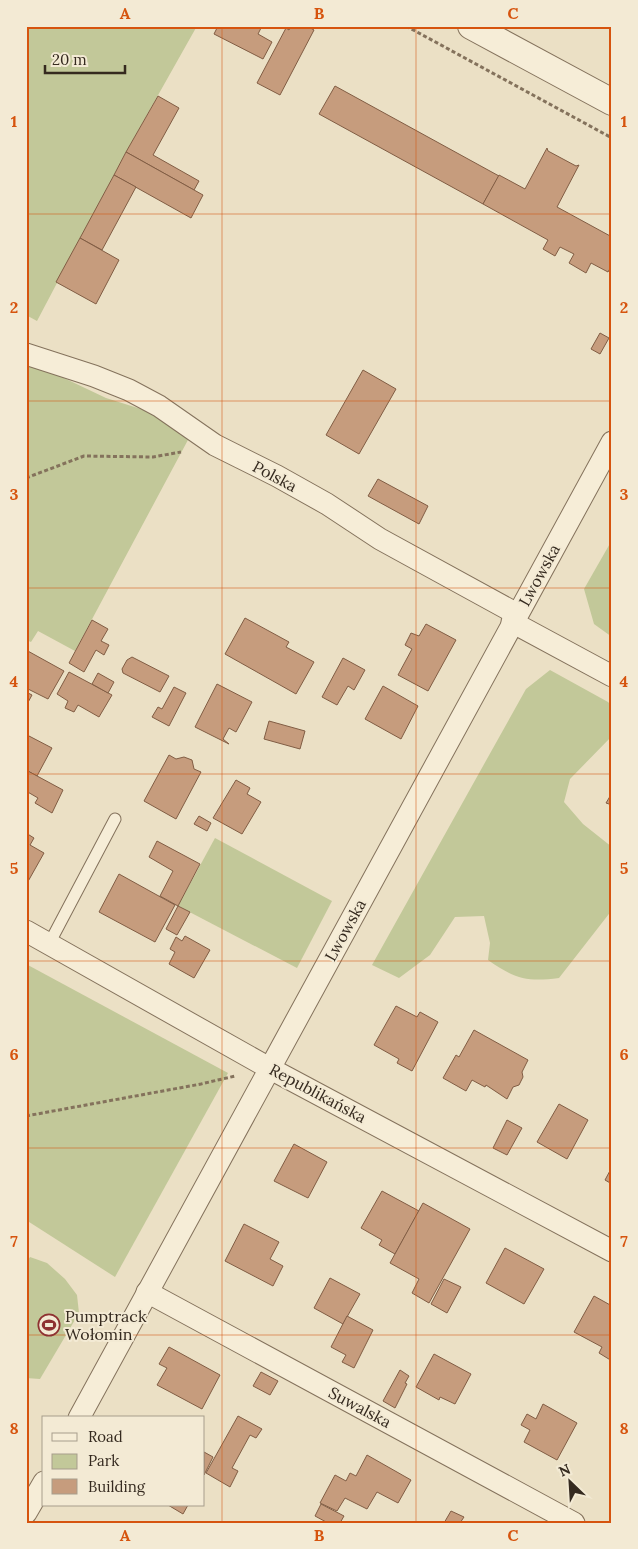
<svg xmlns="http://www.w3.org/2000/svg" width="638" height="1549" viewBox="0 0 638 1549" font-family="Lora,serif">
	<style>
		.green { fill: #c2c899 }
		.building { fill: #c69c7d; stroke: #815d44 }
		.lines { fill: none; stroke-linecap: round; stroke-linejoin: round }
		.service-casing { stroke: #84725c; stroke-width: 13 }
		.minor-casing { stroke: #84725c; stroke-width: 23 }
		.tertiary-casing { stroke: #84725c; stroke-width: 28 }
		.path { stroke: #84725c; stroke-width: 3; stroke-dasharray: 4 2.5; stroke-linecap: butt }
		.service { stroke: #f6edd7; stroke-width: 11 }
		.minor { stroke: #f6edd7; stroke-width: 21 }
		.tertiary { stroke: #f6edd7; stroke-width: 26 }
		.grid { fill: none; stroke: #d6540e; stroke-width: 1; stroke-opacity: 0.55 }
		.labels { text-anchor: middle; stroke-width: 4; stroke-linejoin: round; paint-order: stroke }
		.street-label { font-size: 16px; fill: #352a1f; stroke: #f3ead4 }
		.poi-label { font-size: 16px; fill: #352a1f; stroke: #f3ead4; text-anchor: start }
		.neatline { fill: none; stroke: #d6540e; stroke-width: 2 }
		.grid-label { font-size: 16px; text-anchor: middle; font-weight: bold; fill: #d6540e }
	</style>
	<rect width="100%" height="100%" fill="#ebe0c5"/>
	<g class="green">
		<polygon points="26,26 197,26 126,152 37,321 26,315 26,175 28,172 26,171"/>
		<polygon points="26,360 106,398 160,415 189,438 75,651 38,631 31,642 26,640"/>
		<polygon points="612,540 612,637 594,624 584,589"/>
		<path d="M550,670L608,702L612,706L611,737L570,779L564,802L583,824L612,847V910L559,978C527,982 515,979 488,960L490,943L484,916L455,917L430,955L399,978L372,965L526,689Z"/>
		<polygon points="215,838 332,901 297,968 178,906"/>
		<polygon points="26,964 228,1073 115,1277 26,1220"/>
		<polygon points="30,1257 47,1263 65,1279 77,1295 79,1313 40,1379 26,1378 26,1263"/>
	</g>
	<g class="building">
		<polygon points="218,26 262,26 258,34 272,42 263,59 214,34"/>
		<polygon points="291,26 307,26 314,30 280,95 257,83 286,28 289,30"/>
		<polygon points="335,86 499,176 483,204 319,114"/>
		<polygon points="158,96 179,108 153,155 199,181 194,190 126,152"/>
		<polygon points="547,148 548,151 576,166 579,165 557,207 612,237 612,265 608,272 591,263 586,273 569,263 574,254 560,247 555,256 543,249 548,240 483,204 499,175 525,189"/>
		<polygon points="126,152 203,195 191,218 114,175"/>
		<polygon points="114,175 136,187 102,250 80,238"/>
		<polygon points="80,238 119,260 96,304 56,282"/>
		<polygon points="600,333 609,338 600,354 591,349"/>
		<polygon points="363,370 396,389 359,454 326,435"/>
		<polygon points="378,479 428,506 419,524 368,496"/>
		<polygon points="245,618 289,642 286,647 314,662 296,694 225,654"/>
		<polygon points="92,620 108,629 101,641 109,645 104,655 96,650 84,672 69,663"/>
		<polygon points="426,624 456,640 428,691 398,675 412,649 405,645 411,633 419,636"/>
		<polygon points="26,650 64,671 48,699 26,688"/>
		<polygon points="132,657 169,676 160,692 123,673 122,669 127,660"/>
		<polygon points="343,658 365,670 354,690 348,686 337,705 322,697"/>
		<polygon points="69,672 112,695 99,717 78,705 74,712 65,708 68,701 57,694"/>
		<polygon points="98,673 114,682 108,693 92,684"/>
		<polygon points="217,684 252,702 236,732 229,728 223,739 229,744 195,727"/>
		<polygon points="383,686 418,706 401,739 365,719"/>
		<polygon points="174,687 186,693 169,726 152,717 158,707 162,709"/>
		<polygon points="26,692 32,695 26,706"/>
		<polygon points="269,721 305,731 300,749 264,739"/>
		<polygon points="29,736 52,748 37,776 26,770 26,741"/>
		<polygon points="169,755 176,759 184,757 192,760 194,769 201,772 176,819 144,801"/>
		<polygon points="26,770 63,790 52,813 35,803 38,798 26,791"/>
		<polygon points="236,780 250,788 247,794 261,802 242,834 213,818"/>
		<polygon points="612,793 612,805 606,803"/>
		<polygon points="199,816 211,823 207,831 194,824"/>
		<polygon points="26,833 34,838 30,845 44,853 26,885"/>
		<polygon points="157,841 200,864 178,906 160,896 173,871 149,857"/>
		<polygon points="119,874 175,905 155,942 99,912"/>
		<polygon points="178,906 190,912 177,935 166,929"/>
		<polygon points="185,936 210,950 194,978 169,964 175,952 170,949 176,937 182,941"/>
		<polygon points="396,1006 417,1017 420,1012 438,1022 412,1071 397,1063 399,1059 374,1045"/>
		<polygon points="474,1030 528,1060 522,1072 523,1077 519,1085 513,1087 507,1099 486,1085 485,1087 472,1080 466,1091 443,1078 456,1055 459,1057"/>
		<polygon points="559,1104 588,1120 567,1159 537,1142"/>
		<polygon points="507,1120 522,1128 507,1155 493,1148"/>
		<polygon points="294,1144 327,1162 308,1198 274,1181"/>
		<polygon points="612,1167 612,1184 605,1180"/>
		<polygon points="382,1191 419,1211 395,1254 379,1245 382,1240 361,1228"/>
		<polygon points="423,1203 470,1229 429,1303 412,1293 419,1279 390,1263"/>
		<polygon points="244,1224 279,1242 270,1259 283,1266 273,1286 225,1261"/>
		<polygon points="505,1248 544,1269 524,1304 486,1283"/>
		<polygon points="330,1278 360,1294 343,1324 314,1308"/>
		<polygon points="444,1279 461,1287 447,1313 431,1304"/>
		<polygon points="594,1296 612,1306 612,1361 599,1353 602,1347 574,1332"/>
		<polygon points="347,1316 373,1330 354,1368 342,1362 346,1355 331,1347"/>
		<polygon points="169,1347 220,1375 202,1409 157,1385 167,1368 159,1364"/>
		<polygon points="434,1354 471,1374 455,1404 440,1397 439,1400 416,1387"/>
		<polygon points="400,1370 409,1376 405,1383 407,1384 395,1408 383,1401"/>
		<polygon points="261,1372 278,1381 270,1395 253,1386"/>
		<polygon points="543,1404 577,1423 557,1460 524,1442 530,1430 521,1425 527,1414 536,1419"/>
		<polygon points="238,1416 262,1429 256,1438 250,1435 232,1468 238,1471 230,1487 206,1473"/>
		<polygon points="204,1452 213,1457 204,1475"/>
		<polygon points="367,1455 411,1480 398,1503 377,1492 367,1509 345,1498 337,1511 320,1503 335,1475 346,1481 350,1473 356,1476"/>
		<polygon points="321,1504 344,1516 340,1523 328,1523 315,1516"/>
		<polygon points="168,1505 188,1505 183,1514"/>
		<polygon points="451,1511 464,1517 460,1523 444,1523"/>
	</g>
	<g class="lines">
		<g class="service-casing">
			<polyline id="service" points="49,944 115,819"/>
		</g>
		<g class="minor-casing">
			<g id="minor">
				<polyline points="26,354 94,376 129,390 159,406 215,445 277,476 327,504 380,539 517,614"/>
				<polyline points="512,622 612,676"/>
				<polyline points="26,931 269,1068 612,1251"/>
				<polyline points="147,1292 574,1523"/>
				<polyline points="79,1418 612,442"/>
				<polyline points="26,1513 44,1482"/>
			</g>
		</g>
		<g class="tertiary-casing">
			<polyline id="tertiary" points="471,26 612,102"/>
		</g>
		<g class="path">
			<polyline points="406,26 612,138"/>
			<polyline points="26,478 84,456 153,457 181,452"/>
			<polyline points="26,1116 201,1084 235,1076"/>
		</g>
		<use href="#service" class="service"/>
		<use href="#minor" class="minor"/>
		<use href="#tertiary" class="tertiary"/>
	</g>
	<path class="grid" d="M222,26V1523M416,26V1523M26,214H612M26,401H612M26,588H612M26,774H612M26,961H612M26,1148H612M26,1335H612"/>
	<defs>
		<g id="stadium-ring" transform="scale(1.125)"><circle r="9.5" fill="#f3ead4" stroke="#8e3131" stroke-width="1.5"/><path d="M0-5a6.5 5 0 1 0 0 10a6.5 5 0 1 0 0-10ZM-3.5-1.8h7v3.6h-7Z" fill="#8e3131"/></g>
	</defs>
	<g fill-rule="evenodd">
		<use href="#stadium-ring" x="49" y="1325"/>
	</g>
	<g class="labels">
		<g class="street-label">
			<text transform="translate(275 476) rotate(28)" y="6">Polska</text>
			<text transform="translate(539 575) rotate(-61)" y="6">Lwowska</text>
			<text transform="translate(345 930) rotate(-61)" y="6">Lwowska</text>
			<text transform="translate(318 1093) rotate(28)" y="6">Republikańska</text>
			<text transform="translate(360 1407) rotate(28)" y="6">Suwalska</text>
		</g>
		<g class="poi-label">
			<text x="65" y="1322">Pumptrack<tspan x="65" dy="18">Wołomin</tspan></text>
		</g>
	</g>
	<rect width="638" height="1549" fill="none" stroke="#f3ead4" stroke-width="55"/>
	<rect x="42" y="1416" width="162" height="90" fill="#f3ead4" stroke="#a79d8c"/>
	<rect x="52" y="1433" width="25" height="8" fill="#f6edd7" stroke="#a79d8c"/>
	<text x="88" y="1442" font-size="15" fill="#352a1f">Road</text>
	<rect x="52" y="1454" width="25" height="15" fill="#c2c899" stroke="#a79d8c"/>
	<text x="88" y="1466" font-size="15" fill="#352a1f">Park</text>
	<rect x="52" y="1479" width="25" height="15" fill="#c69c7d" stroke="#a79d8c"/>
	<text x="88" y="1492" font-size="15" fill="#352a1f">Building</text>
	<g transform="translate(570 1482) rotate(335)" stroke="#f3ead4" stroke-width="4" paint-order="stroke">
	<path d="M0-4L9 19L0 12L-9 19Z" fill="#352a1f"/>
	<text y="-8" font-size="14" font-weight="bold" text-anchor="middle" fill="#352a1f">N</text>
	</g>
	<path d="M45 65v8h80v-8" fill="none" stroke="#352a1f" stroke-width="2.5"/>
	<text x="52" y="65" font-size="15" fill="#352a1f" stroke="#f3ead4" stroke-width="4" paint-order="stroke">20 m</text>
	<rect x="28" y="28" width="582" height="1494" class="neatline"/>
	<g class="grid-label">
		<text x="125" y="19">A</text>
		<text x="319" y="19">B</text>
		<text x="513" y="19">C</text>
		<text x="14" y="127">1</text>
		<text x="624" y="127">1</text>
		<text x="14" y="313">2</text>
		<text x="624" y="313">2</text>
		<text x="14" y="500">3</text>
		<text x="624" y="500">3</text>
		<text x="14" y="687">4</text>
		<text x="624" y="687">4</text>
		<text x="14" y="874">5</text>
		<text x="624" y="874">5</text>
		<text x="14" y="1060">6</text>
		<text x="624" y="1060">6</text>
		<text x="14" y="1247">7</text>
		<text x="624" y="1247">7</text>
		<text x="14" y="1434">8</text>
		<text x="624" y="1434">8</text>
		<text x="125" y="1541">A</text>
		<text x="319" y="1541">B</text>
		<text x="513" y="1541">C</text>
	</g>
</svg>
